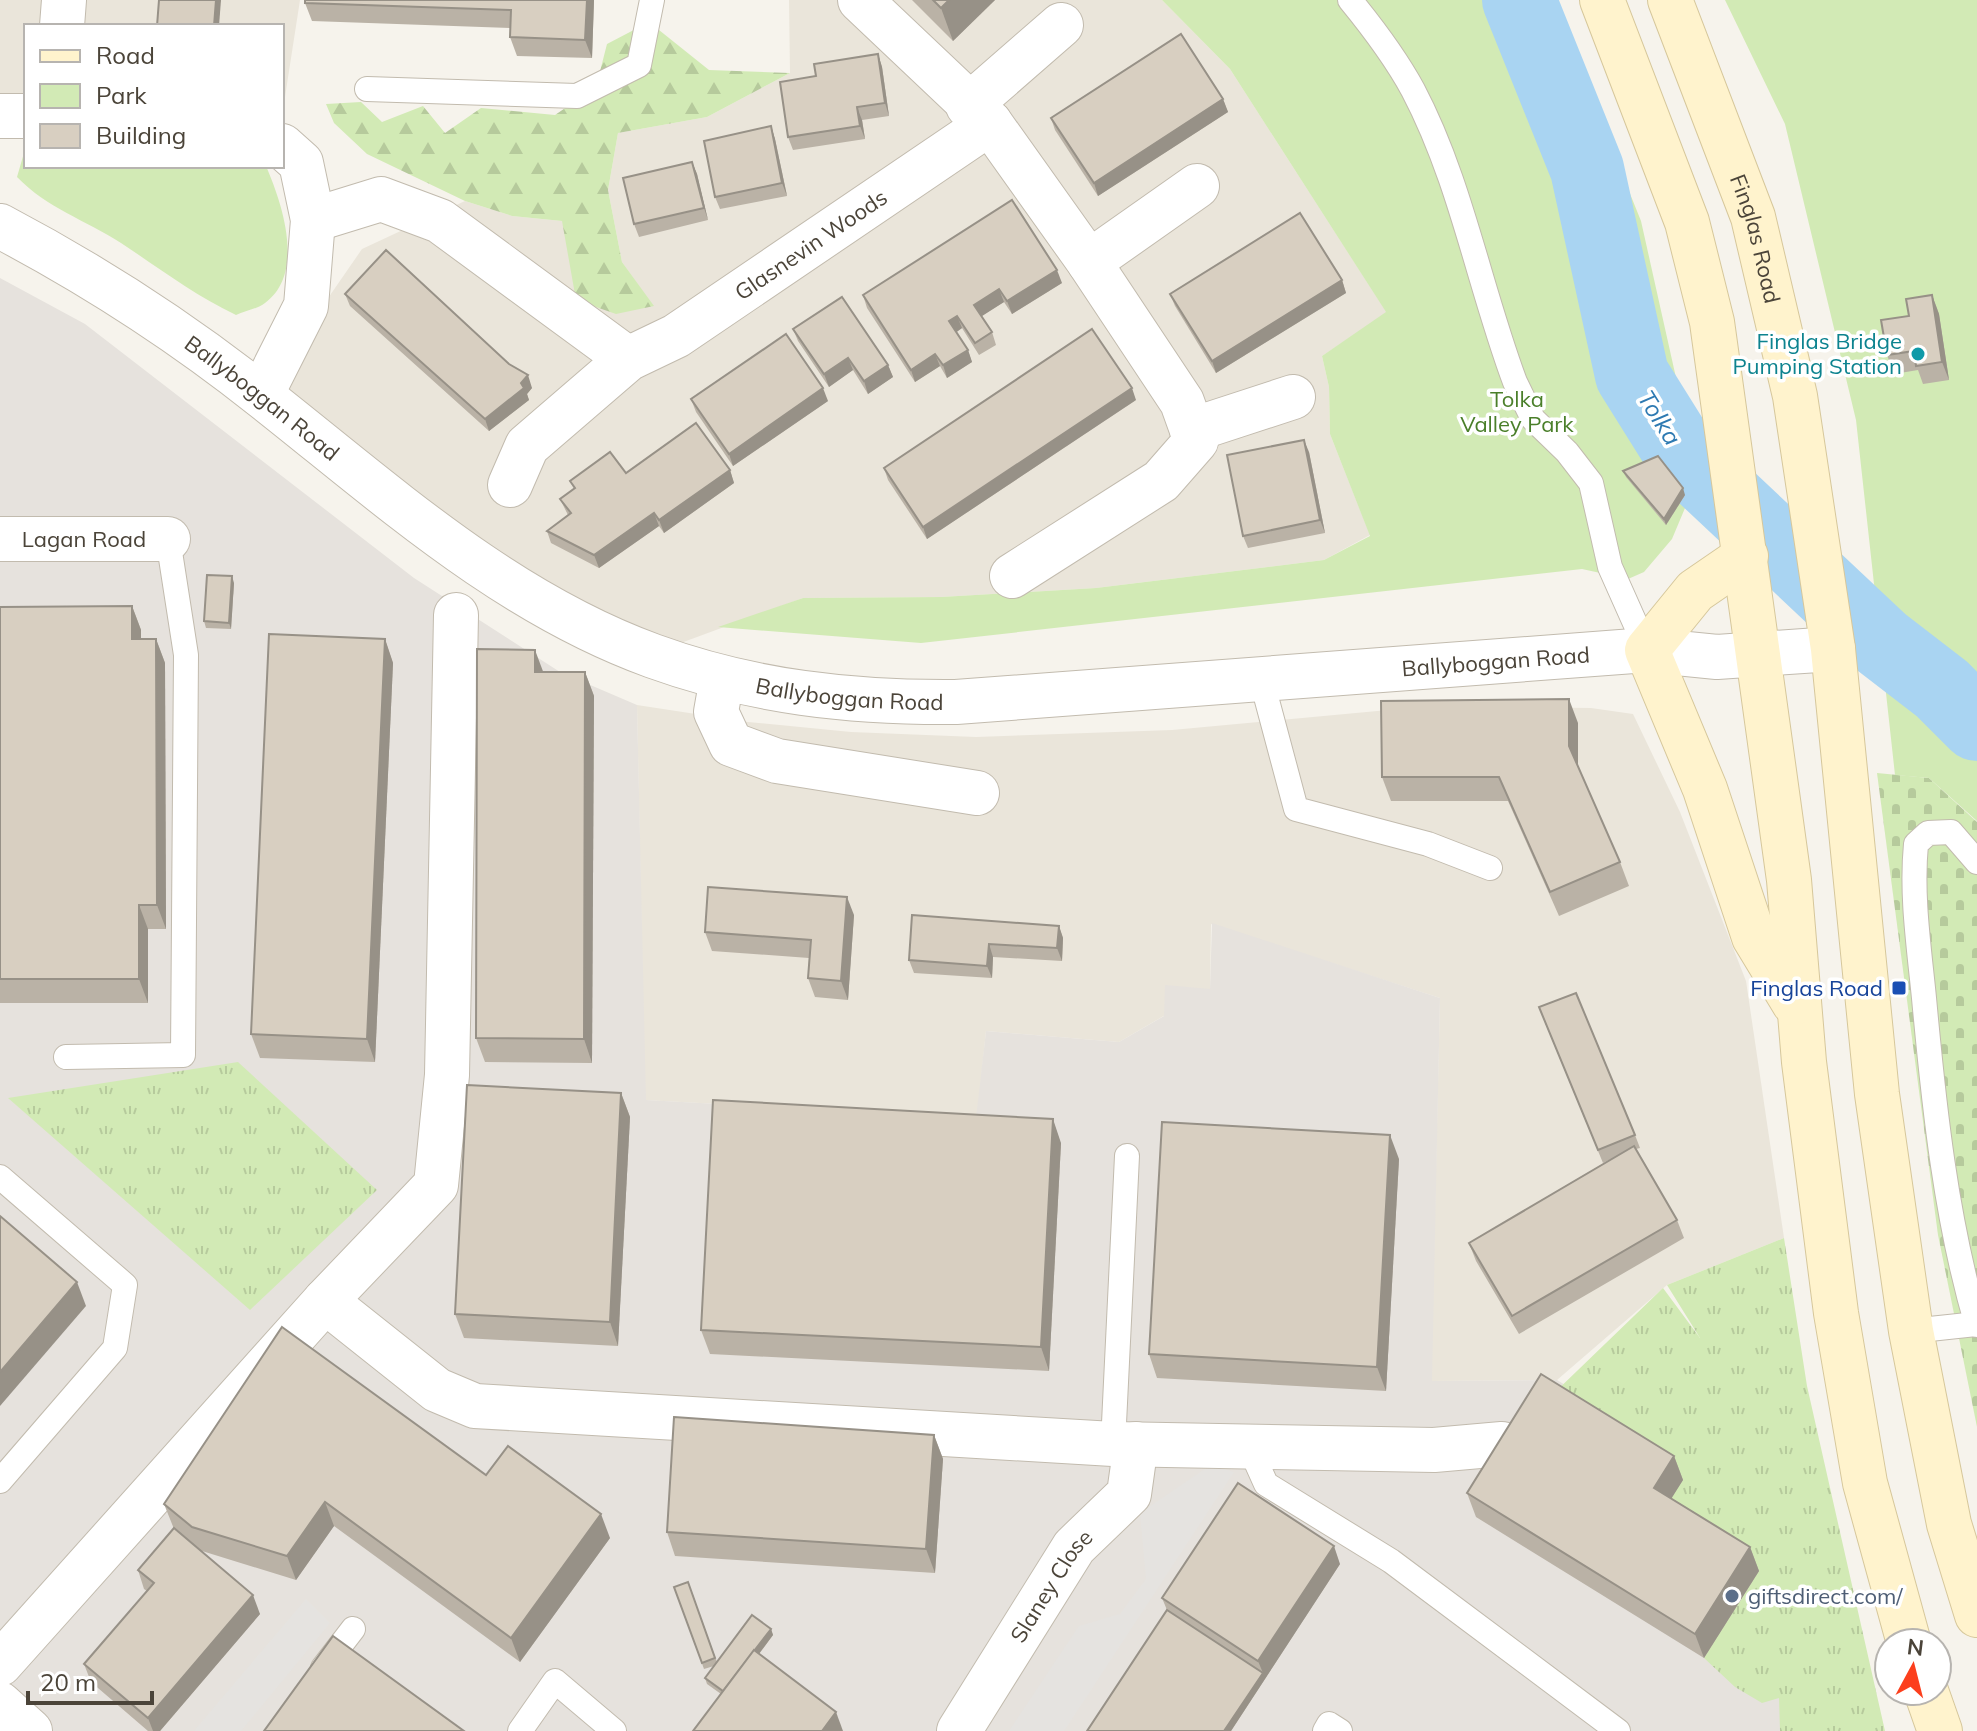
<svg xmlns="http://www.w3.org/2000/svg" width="1977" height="1731" viewBox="0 0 1977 1731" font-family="Mulish,sans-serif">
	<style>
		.residential { fill: #eae5da }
		.industrial { fill: #e6e2dd }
		.grass { fill: url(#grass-tufts) }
		.forest { fill: url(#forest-firs) }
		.cemetery { fill: url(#cemetery-stones) }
		.park { fill: #d2eab5 }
		.parking { fill: #e5e3e0 }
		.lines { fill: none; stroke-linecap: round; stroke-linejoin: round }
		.river { stroke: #a9d4f2; stroke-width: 74 }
		.service-casing { stroke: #c2bbae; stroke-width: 26 }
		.minor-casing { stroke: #c2bbae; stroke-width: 46 }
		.tertiary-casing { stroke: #c2bbae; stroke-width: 46 }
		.secondary-casing { stroke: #d6c79b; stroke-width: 46 }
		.service { stroke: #fff; stroke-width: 24 }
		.minor { stroke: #fff; stroke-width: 44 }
		.tertiary { stroke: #fff; stroke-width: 44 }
		.secondary { stroke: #fff3cd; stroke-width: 44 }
		.wall { fill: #bab2a6 }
		.shaded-wall { fill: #979187 }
		.building { fill: #d8cfc1; stroke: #979187; stroke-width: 2 }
		.culture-dot { fill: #0f9aa8; stroke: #fff; stroke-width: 3 }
		.transit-dot { fill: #1a4fb4; stroke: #fff; stroke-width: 3 }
		.service-dot { fill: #5c6f8a; stroke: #fff; stroke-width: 3 }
		.labels { text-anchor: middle; stroke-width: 7; stroke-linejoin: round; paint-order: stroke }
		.street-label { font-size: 22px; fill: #4b4439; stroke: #fff }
		.culture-label { font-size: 22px; fill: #0d838f; stroke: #fff; text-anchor: end }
		.park-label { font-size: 22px; fill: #4a7f2a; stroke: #fff }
		.transit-label { font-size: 22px; fill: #164399; stroke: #fff; text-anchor: end }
		.service-label { font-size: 22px; fill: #4e5e75; stroke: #fff; text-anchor: start }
		.water-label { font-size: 24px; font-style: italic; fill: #2e7ab2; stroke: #fff }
	</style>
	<defs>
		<pattern id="grass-tufts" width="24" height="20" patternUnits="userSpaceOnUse" patternTransform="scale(2)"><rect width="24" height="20" fill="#d2eab5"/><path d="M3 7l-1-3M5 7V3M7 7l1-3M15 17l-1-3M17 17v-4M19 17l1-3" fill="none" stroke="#b6ca9c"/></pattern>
		<pattern id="forest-firs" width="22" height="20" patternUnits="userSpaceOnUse" patternTransform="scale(2)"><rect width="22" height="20" fill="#d2eab5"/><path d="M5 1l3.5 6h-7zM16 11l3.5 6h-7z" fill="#b6ca9c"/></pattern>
		<pattern id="cemetery-stones" width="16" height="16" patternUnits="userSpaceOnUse" patternTransform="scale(2)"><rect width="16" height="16" fill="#d2eab5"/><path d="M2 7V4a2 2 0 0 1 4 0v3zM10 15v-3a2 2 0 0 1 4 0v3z" fill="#b6ca9c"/></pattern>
	</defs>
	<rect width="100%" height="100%" fill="#f6f3ec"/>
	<g class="residential">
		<polygon points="0,0 300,0 285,97 282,98 282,26 26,26 26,116 0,116"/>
		<polygon points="789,0 1162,0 1230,69 1387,313 1322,356 1329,387 1330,434 1370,535 1324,560 1096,588 941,597 803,598 651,654 261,395 362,249 465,201 512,216 562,221 653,306 622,262 608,190 618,133 707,117 790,73"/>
		<polygon points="637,705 748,722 851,732 976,737 1172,730 1431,706 1591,708 1633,714 1680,812 1746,981 1784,1238 1667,1285 1557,1380 1431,1381 1440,998 1211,924 1210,989 1119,1042 986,1031 977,1118 645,1100"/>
	</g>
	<polygon class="industrial" points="0,278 85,324 414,578 560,672 637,705 646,1100 976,1118 986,1031 1119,1042 1164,1016 1165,985 1210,989 1212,923 1440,998 1432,1381 1557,1380 1718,1478 1789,1581 1781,1731 0,1731"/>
	<g class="grass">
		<polygon points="238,1062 377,1190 250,1310 8,1098"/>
		<polygon points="1784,1238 1807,1386 1885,1731 1780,1731 1779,1698 1762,1703 1735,1687 1704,1658 1755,1569 1549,1398 1663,1288 1700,1338 1667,1285"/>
	</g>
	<polygon class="forest" points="649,22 709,70 790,73 707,117 618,133 608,190 622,262 654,306 616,314 576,300 562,221 512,216 465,201 367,154 334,123 326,104 361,102 382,122 423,106 445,133 481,108 555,115 596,87 607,44"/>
	<polygon class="cemetery" points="1877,773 1929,778 1977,822 1977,1427 1938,1235"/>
	<g class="park">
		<polygon points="1162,0 1552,0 1641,221 1685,418 1693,489 1672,539 1644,572 1628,579 1582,569 921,643 718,627 803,598 941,597 1096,588 1324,560 1370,536 1330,434 1329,387 1322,356 1386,312 1230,69"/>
		<polygon points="1725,0 1977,0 1977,821 1929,778 1895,775 1856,420 1785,124"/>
		<path d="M26,146V166H266C282,203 306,273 265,303C257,309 245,311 236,315C194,295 159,268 121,243C85,220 47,208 17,177Z"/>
	</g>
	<g class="parking">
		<polygon points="1211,1465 1234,1472 1064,1731 1009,1731 1079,1626 1120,1614 1146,1579 1140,1513"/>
		<polygon points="306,1599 330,1623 241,1731 194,1731"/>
	</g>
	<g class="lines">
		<polyline class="river" points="1519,0 1587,169 1632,375 1682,455 1881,642 1942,689 1977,724"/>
		<g class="service-casing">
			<g id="service">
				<path d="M1350,0C1373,28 1395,57 1413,90C1461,181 1479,286 1515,382L1533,419L1567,452L1591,483L1610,567L1647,650"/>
				<polyline points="367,89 577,96 639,65 652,0"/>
				<polyline points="1261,678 1296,809 1428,844 1490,868"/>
				<path d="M1977,862L1951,832L1928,833L1916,844C1911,895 1919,947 1924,998C1934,1107 1946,1220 1977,1325"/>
				<polyline points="66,1057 183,1055 186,655 168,539"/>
				<polyline points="0,1177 125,1285 115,1348 0,1481"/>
				<polyline points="1911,1331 1977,1324"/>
				<polyline points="1113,1444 1127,1156"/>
				<polyline points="1249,1446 1266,1484 1391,1561 1618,1731"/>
				<polyline points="323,1668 353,1629"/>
				<polyline points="520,1731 555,1681 614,1731"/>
				<polyline points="1325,1731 1329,1724 1340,1731"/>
			</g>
		</g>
		<g class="minor-casing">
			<g id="minor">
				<polyline points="860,0 990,123 1089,262 1182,402 1196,441 1161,481 1012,576"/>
				<polyline points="62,26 64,0"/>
				<polyline points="968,106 1061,25"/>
				<polyline points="0,116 26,116"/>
				<polyline points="313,220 381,199 440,221 628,359"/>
				<polyline points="1089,262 1197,186"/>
				<polyline points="261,395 306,306 313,220 301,163 282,146"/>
				<polyline points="1192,430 1293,397"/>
				<path id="s1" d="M510,485L527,446L628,359L676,336L990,123"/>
				<path id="s2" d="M0,539H168"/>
				<polyline points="722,678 716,712 731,744 777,761 977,793"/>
				<polyline points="325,1301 437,1390 475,1406 1113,1444 1434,1450 1502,1444"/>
				<polyline points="0,1664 325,1301 436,1185 447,1075 456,615"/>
				<polyline points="0,1704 30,1731"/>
				<path id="s3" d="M959,1731L1074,1547L1129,1494L1136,1444"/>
			</g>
		</g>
		<g class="tertiary-casing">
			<g id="tertiary">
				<path id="s4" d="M0,226C93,275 180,331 263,397C385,493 504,602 653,656C752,692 852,703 956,702L1647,650L1717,657L1833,649"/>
			</g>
		</g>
		<g class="secondary-casing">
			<g id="secondary">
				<polyline points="1602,0 1687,222 1712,322 1789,880 1804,1062 1836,1313 1865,1483 1909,1643"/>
				<path id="s5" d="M1670,0L1753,217L1795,396L1833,649L1877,1094L1911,1331L1949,1524L1977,1615"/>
				<polyline points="1746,556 1695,591 1647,650 1705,789 1754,937 1794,1003"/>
				<polyline points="1926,1691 1940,1731"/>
			</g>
		</g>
		<use href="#service" class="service"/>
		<use href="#minor" class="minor"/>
		<use href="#tertiary" class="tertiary"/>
		<use href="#secondary" class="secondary"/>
	</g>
	<g class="wall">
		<polygon points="594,0 592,58 517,56 510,37 511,28 312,21 305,3"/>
		<polygon points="912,0 995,0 953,41"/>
		<polygon points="878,54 882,67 889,116 862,120 865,139 793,150 788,137 816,76"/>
		<polygon points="1223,99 1228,112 1098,196 1055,130 1051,118"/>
		<polygon points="771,126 775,139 787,196 720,209 715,197"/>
		<polygon points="692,162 697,174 708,220 639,237 634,224"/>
		<polygon points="1342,280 1346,293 1216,373 1175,306 1170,294"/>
		<polygon points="1062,283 1012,314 1004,302 981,316 992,332 996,345 979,355 962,328 956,332 968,350 972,362 947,378 940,366 915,382 867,308 863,295"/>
		<polygon points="345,294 532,388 527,394 529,400 489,431 350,306"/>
		<polygon points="1932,295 1939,314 1949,380 1923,384 1918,370 1894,374 1887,355 1909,316"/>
		<polygon points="793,329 888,365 893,377 868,394 853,370 829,387 798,341"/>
		<polygon points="691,399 828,401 733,466 696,412"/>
		<polygon points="1136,400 927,539 888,480 884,468"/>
		<polygon points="1309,452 1325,533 1248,548 1243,536"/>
		<polygon points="730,470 734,483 664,533 659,526 599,568 551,543 547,531 568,515 560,499 574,489 570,481 626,473"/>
		<polygon points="1623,471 1685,495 1666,525 1626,477"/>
		<polygon points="234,583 231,629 206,628 204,621"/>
		<polygon points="132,606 141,630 141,639 156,639 165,663 166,929 148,929 148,1003 0,1003 0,607"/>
		<polygon points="385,639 393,663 375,1062 260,1058 251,1034"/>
		<polygon points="543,672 585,672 594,696 592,1063 485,1062 476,1038"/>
		<polygon points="1578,723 1578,766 1620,862 1629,886 1559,916 1508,801 1391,801 1382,777"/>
		<polygon points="854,915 848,1000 815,997 808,978 809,958 712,951 705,932"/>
		<polygon points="1059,926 1063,938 1062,961 993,957 992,978 914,973 909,960"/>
		<polygon points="1544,1020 1635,1135 1640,1148 1636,1149 1677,1220 1684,1238 1519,1334 1476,1261 1469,1243 1611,1159 1603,1163"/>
		<polygon points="621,1093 630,1117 618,1346 464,1338 455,1314"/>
		<polygon points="1061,1143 1049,1371 710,1354 701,1330"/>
		<polygon points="1399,1159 1386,1391 1157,1378 1149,1354"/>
		<polygon points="934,1435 943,1459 935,1573 675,1556 667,1532"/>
		<polygon points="1674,1456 1683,1480 1671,1498 1750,1547 1759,1571 1704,1658 1476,1517 1467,1493"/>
		<polygon points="486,1475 610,1538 520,1662 334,1526 296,1580 202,1551 260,1614 160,1731 148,1731 91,1682 84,1664 147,1591 144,1589 138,1570 174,1529 164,1504"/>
		<polygon points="1340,1564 1231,1731 1167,1610 1162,1598"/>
		<polygon points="688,1582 717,1662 771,1629 773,1635 759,1654 721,1694 707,1684 705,1678 714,1666 704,1669 674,1587"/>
	</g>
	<g class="shaded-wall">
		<polygon points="216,0 221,0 219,26 214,26"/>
		<polygon points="587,0 594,0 592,58 585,40"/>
		<polygon points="949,0 995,0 953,41 941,8"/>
		<polygon points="878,54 882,67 889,116 885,103"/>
		<polygon points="1223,99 1228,112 1098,196 1094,183"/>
		<polygon points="857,107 862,120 865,139 860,126"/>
		<polygon points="771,126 775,139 787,196 782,183"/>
		<polygon points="692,162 697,174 708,220 704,208"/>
		<polygon points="1057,270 1062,283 1012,314 1007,301"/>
		<polygon points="1342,280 1346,293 1216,373 1212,361"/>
		<polygon points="999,289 1004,302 979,318 974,305"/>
		<polygon points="1932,295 1939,314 1949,380 1942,362"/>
		<polygon points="957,316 962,328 954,334 949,321"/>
		<polygon points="968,350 972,362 947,378 943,365"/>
		<polygon points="935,354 940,366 915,382 911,370"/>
		<polygon points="848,358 853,370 829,387 824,374"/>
		<polygon points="888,365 893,377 868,394 864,381"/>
		<polygon points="528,375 532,388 527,394 529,400 489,431 485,419 521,383"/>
		<polygon points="823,388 828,401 733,466 729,454"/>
		<polygon points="1132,388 1136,400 927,539 923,527"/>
		<polygon points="1304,440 1309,452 1325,533 1320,520"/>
		<polygon points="730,470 734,483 664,533 659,520"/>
		<polygon points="1683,488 1685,495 1666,525 1664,519"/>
		<polygon points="654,513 659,526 599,568 594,555"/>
		<polygon points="232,576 234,583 231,629 229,623"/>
		<polygon points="132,606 141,630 141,663 132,639"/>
		<polygon points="156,639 165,663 166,929 157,905"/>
		<polygon points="385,639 393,663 375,1062 367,1039"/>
		<polygon points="535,650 544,674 535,672"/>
		<polygon points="585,672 594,696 592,1063 584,1039"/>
		<polygon points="1569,699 1578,723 1578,770 1569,746"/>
		<polygon points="847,897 854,915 848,1000 841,981"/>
		<polygon points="139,905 148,929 148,1003 139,979"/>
		<polygon points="1059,926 1063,938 1062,961 1057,948"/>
		<polygon points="989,944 993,957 992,978 987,966"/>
		<polygon points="621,1093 630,1117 618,1346 610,1322"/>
		<polygon points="1053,1119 1061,1143 1049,1371 1041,1347"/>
		<polygon points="1390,1135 1399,1159 1386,1391 1377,1367"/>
		<polygon points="77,1282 86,1306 0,1406 0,1372"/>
		<polygon points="934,1435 943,1459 935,1573 926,1549"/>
		<polygon points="1674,1456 1683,1480 1663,1512 1654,1488"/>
		<polygon points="325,1502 334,1526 296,1580 287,1556"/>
		<polygon points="601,1514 610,1538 520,1662 511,1638"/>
		<polygon points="1334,1546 1340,1564 1231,1731 1224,1731 1263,1673 1258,1661"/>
		<polygon points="1750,1547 1759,1571 1704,1658 1695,1634"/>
		<polygon points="253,1595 260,1614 160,1731 153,1731 148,1718"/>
		<polygon points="771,1629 773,1635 726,1698 723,1692"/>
		<polygon points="836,1712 843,1731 822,1731"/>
	</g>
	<g class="building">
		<polygon points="159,0 216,0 214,26 157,26"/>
		<polygon points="305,0 587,0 585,40 510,37 511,10 305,3"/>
		<polygon points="933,0 949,0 941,8"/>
		<polygon points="1181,34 1223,99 1094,183 1051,118"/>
		<polygon points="878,54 885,103 857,107 860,126 788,137 780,82 816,76 814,64"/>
		<polygon points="771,126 782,183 715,197 704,141"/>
		<polygon points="692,162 704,208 634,224 623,178"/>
		<polygon points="1012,200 1057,270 1007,301 999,289 974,305 992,332 975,343 957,316 949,321 968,350 943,365 935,354 911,370 863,295"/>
		<polygon points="1300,213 1342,280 1212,361 1170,294"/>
		<polygon points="386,250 509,364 528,375 521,383 524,388 485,419 345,294"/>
		<polygon points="1932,295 1942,362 1916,366 1914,351 1887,355 1881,320 1909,316 1906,299"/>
		<polygon points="842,297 888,365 864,381 848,358 824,374 793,329"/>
		<polygon points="1092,329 1132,388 923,527 884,468"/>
		<polygon points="786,334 823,388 729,454 691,399"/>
		<polygon points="696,423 730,470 659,520 654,513 594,555 547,531 571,513 560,499 575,488 570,481 610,452 626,473"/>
		<polygon points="1304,440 1320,520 1243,536 1227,455"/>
		<polygon points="1658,456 1683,488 1664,519 1623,471"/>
		<polygon points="207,575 232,576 229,623 204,621"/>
		<polygon points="132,606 132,639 156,639 157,905 139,905 139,979 0,979 0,607"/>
		<polygon points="269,634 385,639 367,1039 251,1034"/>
		<polygon points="477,649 535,650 535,672 585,672 584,1039 476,1038"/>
		<polygon points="1569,699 1569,746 1620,862 1550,892 1499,777 1382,777 1381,701"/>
		<polygon points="708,887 847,897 841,981 808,978 811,940 705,932"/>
		<polygon points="912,915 1059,926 1057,948 989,944 987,966 909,960"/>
		<polygon points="1576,993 1635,1135 1598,1150 1539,1007"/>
		<polygon points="467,1085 621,1093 610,1322 455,1314"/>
		<polygon points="713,1100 1053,1119 1041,1347 701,1330"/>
		<polygon points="1162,1122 1390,1135 1377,1367 1149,1354"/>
		<polygon points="1634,1146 1677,1220 1512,1316 1469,1243"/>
		<polygon points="0,1216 77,1282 0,1372"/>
		<polygon points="282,1327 486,1475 508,1446 601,1514 511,1638 325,1502 287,1556 192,1527 164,1504"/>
		<polygon points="1541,1374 1674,1456 1654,1488 1750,1547 1695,1634 1467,1493"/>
		<polygon points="674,1417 934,1435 926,1549 667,1532"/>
		<polygon points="1238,1483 1334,1546 1258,1661 1162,1598"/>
		<polygon points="174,1528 253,1595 148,1718 84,1664 154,1583 138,1570"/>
		<polygon points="688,1582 715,1658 702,1663 674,1587"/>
		<polygon points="1167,1610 1263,1673 1224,1731 1087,1731"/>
		<polygon points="752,1615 771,1629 723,1691 705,1678"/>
		<polygon points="333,1636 464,1731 264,1731"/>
		<polygon points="754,1650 836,1712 822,1731 693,1731"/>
	</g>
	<circle class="culture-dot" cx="1918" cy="354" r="8"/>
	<rect class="transit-dot" x="1891" y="980" width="16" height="16" rx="4"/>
	<circle class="service-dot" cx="1732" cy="1596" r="8"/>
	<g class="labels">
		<g class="street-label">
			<text dy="8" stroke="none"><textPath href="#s5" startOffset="254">Finglas Road</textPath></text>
			<text dy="8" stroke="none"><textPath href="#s1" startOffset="392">Glasnevin Woods</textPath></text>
			<text dy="8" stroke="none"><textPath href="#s4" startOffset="314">Ballyboggan Road</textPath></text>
			<text dy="8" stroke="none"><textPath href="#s2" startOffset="84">Lagan Road</textPath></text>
			<text dy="8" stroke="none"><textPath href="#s4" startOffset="1634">Ballyboggan Road</textPath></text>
			<text dy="8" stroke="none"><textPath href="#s4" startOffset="986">Ballyboggan Road</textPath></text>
			<text dy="8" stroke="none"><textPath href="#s3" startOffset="172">Slaney Close</textPath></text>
		</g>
		<g class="culture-label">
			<text x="1902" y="349">Finglas Bridge<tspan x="1902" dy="25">Pumping Station</tspan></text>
		</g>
		<g class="park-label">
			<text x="1517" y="407">Tolka<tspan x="1517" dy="25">Valley Park</tspan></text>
		</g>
		<g class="transit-label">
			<text x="1883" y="996">Finglas Road</text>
		</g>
		<g class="service-label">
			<text x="1748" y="1604">giftsdirect.com/</text>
		</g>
		<g class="water-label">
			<text transform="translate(1659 418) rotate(58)" y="8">Tolka</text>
		</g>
	</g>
	<rect x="24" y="24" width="260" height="144" fill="#ffffff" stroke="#b7b4b0" stroke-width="2"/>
	<rect x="40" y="50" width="40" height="12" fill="#fff3cd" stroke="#b7b4b0" stroke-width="2"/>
	<text x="96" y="64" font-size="24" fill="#4b4439">Road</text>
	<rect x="40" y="84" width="40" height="24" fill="#d2eab5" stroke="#b7b4b0" stroke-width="2"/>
	<text x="96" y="104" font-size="24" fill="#4b4439">Park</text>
	<rect x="40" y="124" width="40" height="24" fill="#d8cfc1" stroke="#b7b4b0" stroke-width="2"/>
	<text x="96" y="144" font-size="24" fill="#4b4439">Building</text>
	<g transform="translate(1913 1667) rotate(7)"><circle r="38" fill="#ffffff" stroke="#b7b4b0" stroke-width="2"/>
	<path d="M0-6L14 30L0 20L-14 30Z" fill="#fc3f1d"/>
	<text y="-12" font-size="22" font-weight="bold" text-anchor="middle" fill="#4b4439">N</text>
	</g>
	<path d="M28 1691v12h124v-12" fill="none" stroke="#4b4439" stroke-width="4"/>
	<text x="40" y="1691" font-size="24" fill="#4b4439" stroke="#ffffff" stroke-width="6" paint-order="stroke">20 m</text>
</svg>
